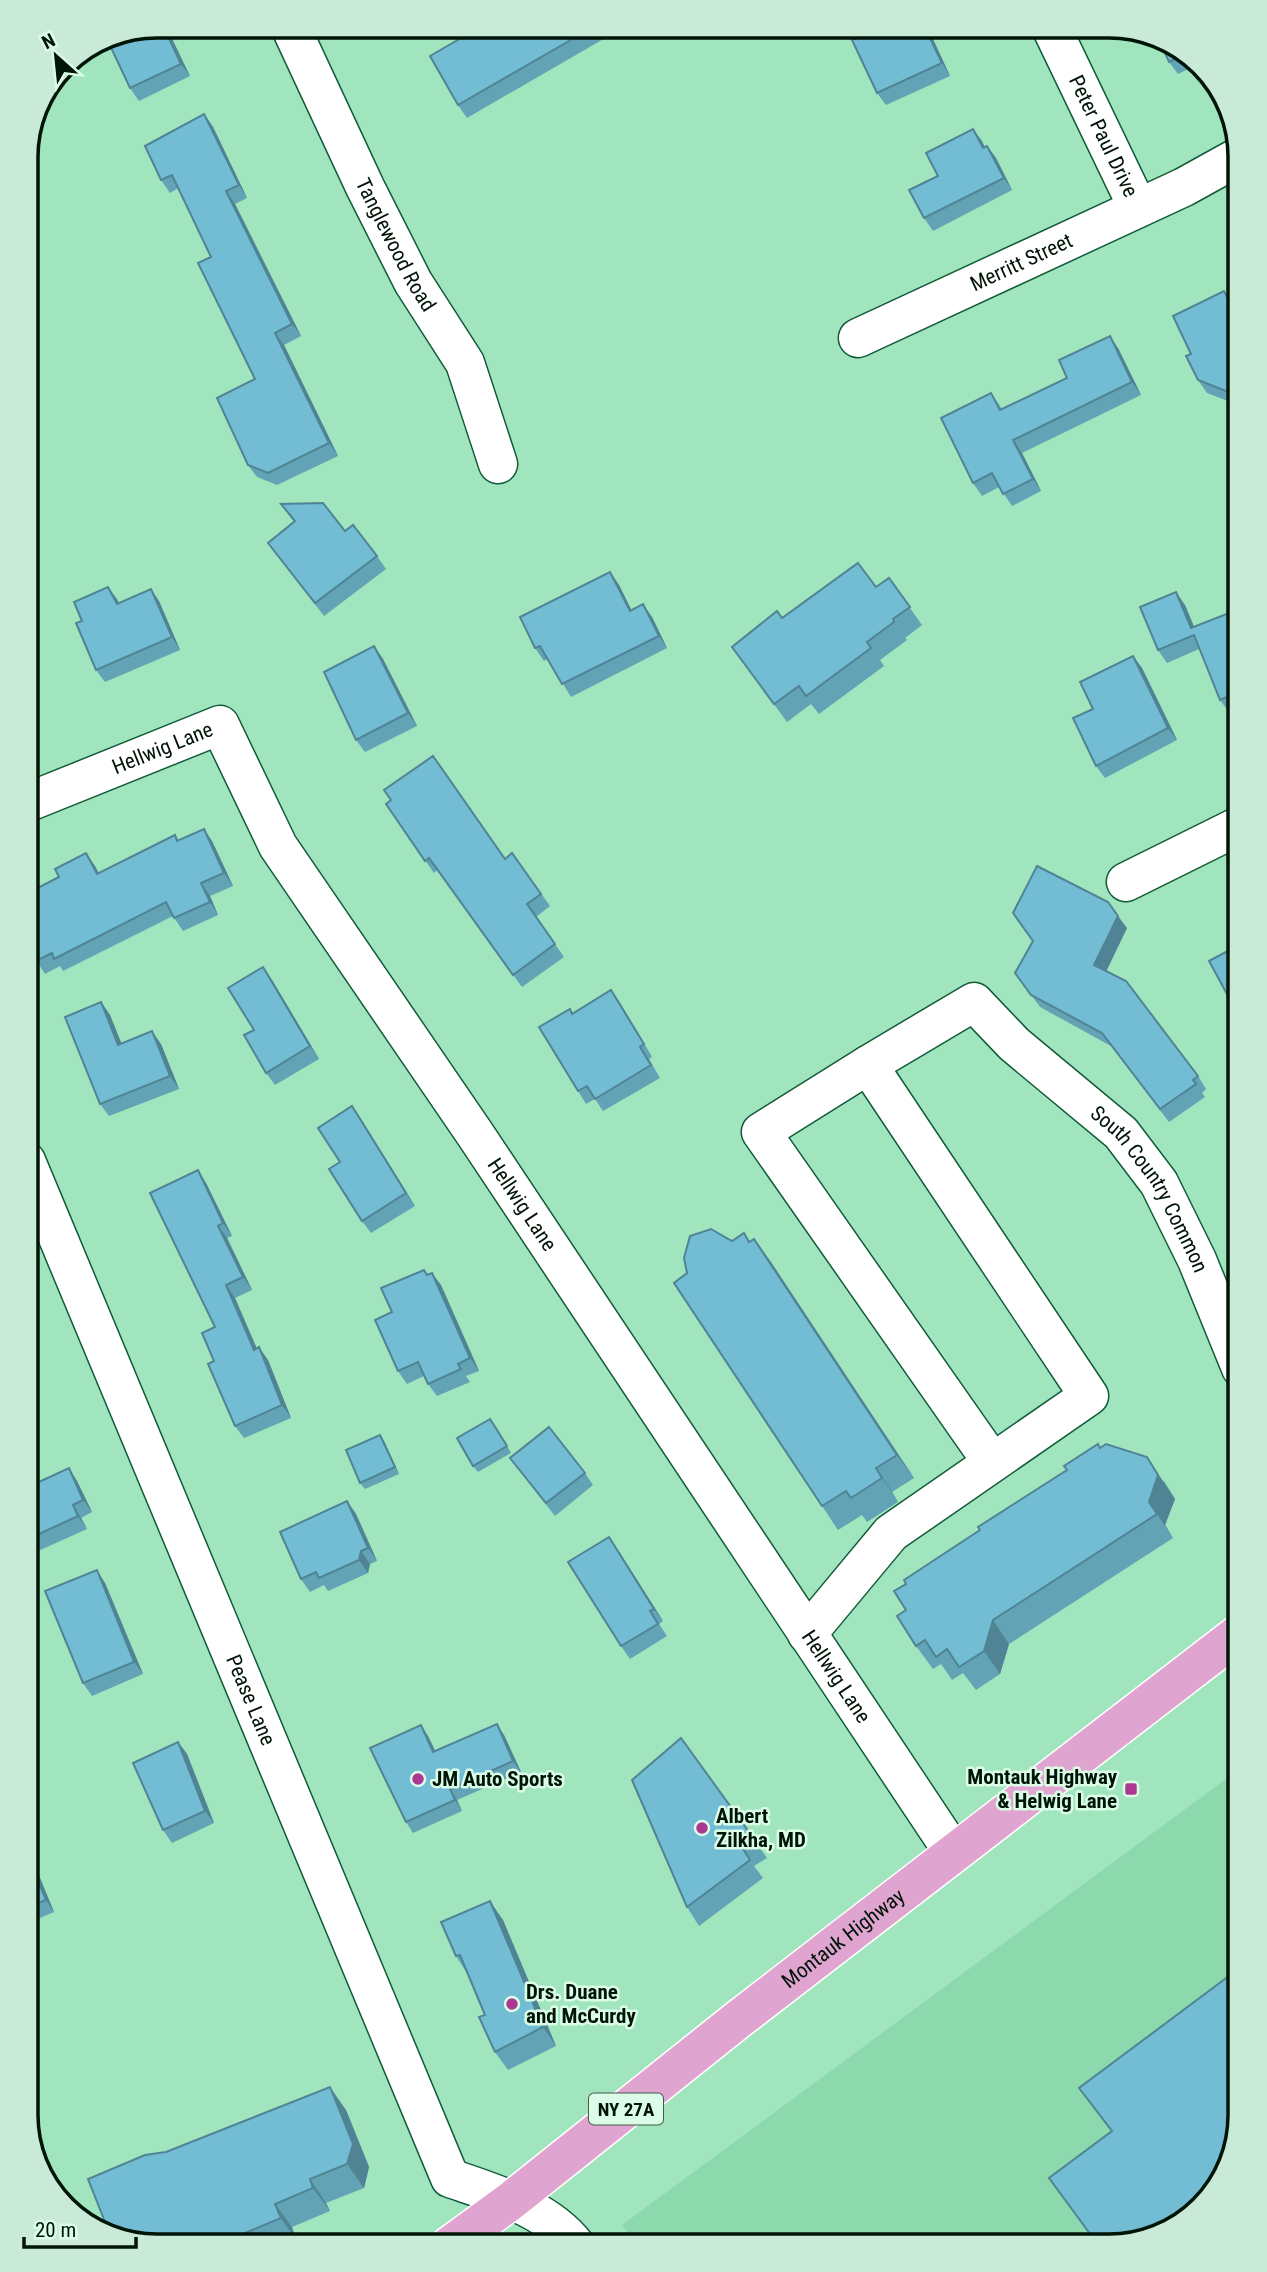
<svg xmlns="http://www.w3.org/2000/svg" width="1267" height="2272" viewBox="0 0 1267 2272" font-family="'Roboto Condensed',sans-serif">
	<style>
		.built { fill: #8dd9ae }
		.lines { fill: none; stroke-linecap: round; stroke-linejoin: round }
		.street-casing { stroke: #115b3a; stroke-width: 41 }
		.primary-casing { stroke: #fff; stroke-width: 41 }
		.street { stroke: #fff; stroke-width: 38 }
		.primary { stroke: #e0a4d0; stroke-width: 38 }
		.wall { fill: #62a3b5 }
		.shaded-wall { fill: #508494 }
		.building { fill: #72bdd3; stroke: #508494; stroke-width: 2 }
		.poi-dot { fill: #ac3891; stroke: #dbfde8; stroke-width: 2.5 }
		.labels { text-anchor: middle; stroke-width: 5; stroke-linejoin: round; paint-order: stroke }
		.shield { fill: #dbfde8; stroke: #425a4a; stroke-width: 2 }
		.shield-label { font-size: 19px; font-weight: bold; fill: #001407 }
		.street-label { font-size: 21px; fill: #001407; stroke: #dbfde8 }
		.poi-label { font-size: 21px; font-weight: bold; fill: #001407; stroke: #dbfde8; text-anchor: start }
		.rim { fill: none; stroke: #001407; stroke-width: 3.5 }
	</style>
	<rect width="100%" height="100%" fill="#a0e5bd"/>
	<polygon class="built" points="1241,1768 1241,2115 1167,2232 1109,2246 638,2246 622,2225"/>
	<g class="lines">
		<g class="street-casing">
			<g id="street">
				<path id="s1" d="M290,26L365,187L413,282L465,363L498,464"/>
				<path id="s2" d="M1051,27L1138,208"/>
				<path id="s3" d="M858,338L1184,187L1240,156"/>
				<path id="s4" d="M26,803L220,725L278,846L475,1134L953,1852"/>
				<polyline points="1126,882 1241,825"/>
				<path id="s5" d="M868,1065L974,1002L1014,1044L1121,1133L1159,1183L1197,1260L1241,1368"/>
				<path id="s6" d="M26,1161L450,2178C493,2193 547,2208 576,2246"/>
				<polyline points="807,1634 891,1533 1089,1396 868,1065 761,1132 992,1462"/>
			</g>
		</g>
		<g class="primary-casing">
			<g id="primary">
				<path id="s7" d="M449,2246L512,2200L740,2018L1241,1632"/>
			</g>
		</g>
		<use href="#street" class="street"/>
		<use href="#primary" class="primary"/>
	</g>
	<g class="wall">
		<polygon points="158,26 190,76 139,101 130,88"/>
		<polygon points="482,26 626,26 467,118 458,105"/>
		<polygon points="927,26 950,76 886,105 877,93"/>
		<polygon points="1183,49 1197,65 1178,74 1169,62"/>
		<polygon points="204,114 213,127 247,198 235,204 301,336 284,345 338,456 277,485 257,477 248,465 255,379 211,257 178,188 170,193 161,180"/>
		<polygon points="973,129 985,147 987,146 996,158 1012,190 933,231 924,218 938,176"/>
		<polygon points="1224,291 1232,303 1241,320 1241,406 1207,393 1198,380 1191,354"/>
		<polygon points="1118,348 1141,395 1022,453 1041,491 1012,506 999,487 982,496 973,483 991,393 1002,409 1067,378"/>
		<polygon points="281,504 345,531 377,556 386,569 324,616 268,543 294,522"/>
		<polygon points="610,572 619,585 631,610 652,617 667,648 571,697 548,659 544,661 535,648"/>
		<polygon points="889,578 922,625 905,638 907,640 880,660 884,666 819,714 811,704 787,722 745,665 876,587"/>
		<polygon points="108,587 119,603 159,601 180,650 105,682 96,670 82,621"/>
		<polygon points="1185,605 1194,627 1237,626 1241,634 1241,708 1229,712 1220,700 1199,649 1167,663 1158,650"/>
		<polygon points="374,646 383,659 417,726 365,752 356,740"/>
		<polygon points="1133,656 1142,668 1177,740 1105,778 1096,766 1093,709"/>
		<polygon points="386,804 505,859 512,853 550,906 536,917 564,957 522,987 437,870 434,873"/>
		<polygon points="175,835 179,840 212,841 233,886 210,896 218,915 183,931 173,916 63,971 60,966 45,974 32,954 30,955 26,951 26,894 59,877 95,866 99,873"/>
		<polygon points="1127,928 1106,971 1198,1076 1206,1089 1202,1093 1205,1097 1169,1122 1111,1046 1040,1007 1015,973"/>
		<polygon points="263,967 272,980 319,1059 275,1085 266,1073 254,1030"/>
		<polygon points="611,990 620,1003 652,1057 649,1059 660,1078 603,1111 595,1099 586,1104 578,1091 570,1009 572,1013"/>
		<polygon points="101,1002 110,1015 121,1043 161,1044 179,1089 109,1116 100,1104"/>
		<polygon points="361,1119 415,1206 371,1233 362,1221 340,1162"/>
		<polygon points="206,1183 232,1236 227,1238 252,1290 235,1298 257,1349 268,1360 291,1418 244,1438 235,1426 214,1361 215,1327"/>
		<polygon points="754,1239 914,1478 892,1492 898,1502 867,1522 862,1515 838,1530 822,1506 732,1241 750,1242"/>
		<polygon points="424,1270 427,1274 441,1285 479,1371 466,1376 470,1382 437,1396 428,1384 424,1376 407,1384 398,1371 392,1312"/>
		<polygon points="495,1425 511,1453 478,1472 473,1466"/>
		<polygon points="384,1441 399,1474 365,1489 360,1483"/>
		<polygon points="510,1458 585,1473 593,1485 555,1516"/>
		<polygon points="77,1481 92,1512 81,1518 87,1529 27,1556 26,1488"/>
		<polygon points="1164,1481 1175,1499 1165,1525 1173,1538 1009,1644 1000,1674 976,1690 963,1673 952,1680 941,1664 933,1669 916,1646 906,1610 906,1584 980,1530"/>
		<polygon points="347,1501 356,1514 377,1561 370,1564 368,1573 328,1591 324,1585 310,1592 301,1579"/>
		<polygon points="618,1550 663,1621 659,1624 667,1636 630,1659 621,1646"/>
		<polygon points="105,1583 143,1674 92,1696 83,1683"/>
		<polygon points="504,1735 521,1772 457,1800 462,1811 413,1833 406,1822 428,1736 435,1751"/>
		<polygon points="681,1738 767,1858 754,1866 763,1878 699,1926 687,1907"/>
		<polygon points="178,1742 187,1754 214,1823 172,1843 163,1830"/>
		<polygon points="26,1844 54,1912 26,1924"/>
		<polygon points="503,1920 556,2046 508,2070 495,2052 485,2015 467,1973 456,1956"/>
		<polygon points="1079,2088 1241,2115 1219,2187 1167,2232 1110,2246 1098,2246 1049,2178 1111,2131"/>
		<polygon points="346,2110 369,2167 364,2188 326,2203 330,2211 292,2227 297,2242 288,2246 149,2245 166,2152"/>
	</g>
	<g class="shaded-wall">
		<polygon points="163,26 166,26 190,76 181,64"/>
		<polygon points="924,26 927,26 950,76 942,63"/>
		<polygon points="204,114 213,127 247,198 239,185"/>
		<polygon points="973,129 982,141 991,161 983,148"/>
		<polygon points="987,146 996,158 1012,190 1004,178"/>
		<polygon points="226,191 235,204 301,336 292,324"/>
		<polygon points="1224,291 1232,303 1241,320 1241,325"/>
		<polygon points="275,333 284,345 338,456 329,443"/>
		<polygon points="1110,336 1118,348 1141,395 1132,382"/>
		<polygon points="1013,440 1022,453 1041,491 1033,479"/>
		<polygon points="610,572 619,585 638,623 630,611"/>
		<polygon points="108,587 117,599 125,616 117,604"/>
		<polygon points="151,589 159,601 180,650 172,637"/>
		<polygon points="1176,592 1185,605 1200,641 1191,628"/>
		<polygon points="643,604 652,617 667,648 659,636"/>
		<polygon points="1229,613 1237,626 1241,634 1241,640"/>
		<polygon points="374,646 383,659 417,726 408,713"/>
		<polygon points="1133,656 1142,668 1177,740 1168,728"/>
		<polygon points="204,829 212,841 233,886 224,873"/>
		<polygon points="86,853 95,866 105,887 97,874"/>
		<polygon points="201,883 210,896 218,915 210,902"/>
		<polygon points="1118,916 1127,928 1103,978 1094,965"/>
		<polygon points="263,967 272,980 319,1059 310,1046"/>
		<polygon points="611,990 620,1003 652,1057 644,1044"/>
		<polygon points="101,1002 110,1015 127,1057 118,1045"/>
		<polygon points="152,1031 161,1044 179,1089 170,1076"/>
		<polygon points="352,1106 361,1119 415,1206 406,1193"/>
		<polygon points="198,1170 206,1183 232,1236 223,1223"/>
		<polygon points="218,1226 227,1238 252,1290 243,1277"/>
		<polygon points="754,1239 771,1262 914,1478 897,1455"/>
		<polygon points="432,1273 441,1285 479,1371 470,1358"/>
		<polygon points="226,1285 235,1298 263,1363 254,1350"/>
		<polygon points="259,1347 268,1360 291,1418 282,1405"/>
		<polygon points="380,1435 384,1441 399,1474 395,1467"/>
		<polygon points="1147,1457 1175,1499 1165,1525 1173,1538 1149,1502"/>
		<polygon points="69,1468 77,1481 92,1512 83,1500"/>
		<polygon points="876,1468 892,1492 898,1502 882,1478"/>
		<polygon points="347,1501 356,1514 377,1561 368,1548"/>
		<polygon points="73,1505 81,1518 87,1529 78,1516"/>
		<polygon points="609,1537 618,1550 663,1621 654,1609"/>
		<polygon points="361,1551 370,1564 368,1573 359,1560"/>
		<polygon points="97,1570 105,1583 143,1674 134,1662"/>
		<polygon points="993,1620 1009,1644 1000,1674 984,1651"/>
		<polygon points="497,1724 504,1735 521,1772 513,1761"/>
		<polygon points="421,1725 428,1736 441,1763 433,1752"/>
		<polygon points="178,1742 187,1754 214,1823 205,1811"/>
		<polygon points="450,1789 457,1800 462,1811 455,1800"/>
		<polygon points="26,1844 54,1912 46,1900 26,1853"/>
		<polygon points="490,1901 503,1920 556,2046 543,2027"/>
		<polygon points="330,2087 346,2110 369,2167 364,2188 347,2164"/>
		<polygon points="310,2179 326,2203 330,2211 313,2188"/>
		<polygon points="275,2204 292,2227 297,2242 281,2218"/>
	</g>
	<g class="building">
		<polygon points="158,26 163,26 181,64 130,88 106,37"/>
		<polygon points="482,26 595,26 458,105 430,56"/>
		<polygon points="882,26 924,26 942,63 877,93 852,40"/>
		<polygon points="1159,40 1183,49 1187,53 1169,62"/>
		<polygon points="204,114 239,185 226,191 292,324 275,333 329,443 268,473 248,465 217,398 255,379 198,263 211,257 172,175 161,180 145,146"/>
		<polygon points="973,129 983,148 987,146 1004,178 924,218 909,190 938,176 926,153"/>
		<polygon points="1224,291 1241,325 1241,397 1198,380 1186,356 1191,354 1173,316"/>
		<polygon points="1110,336 1132,382 1013,440 1033,479 1003,494 992,473 973,483 941,418 991,393 1000,410 1067,378 1059,360"/>
		<polygon points="323,503 345,531 353,525 377,556 315,603 268,543 295,521 281,504"/>
		<polygon points="858,563 876,587 889,578 910,607 893,619 894,622 867,642 871,648 806,696 799,686 774,704 732,647 777,611 782,618"/>
		<polygon points="610,572 630,611 643,604 659,636 562,684 540,646 535,648 520,617"/>
		<polygon points="108,587 117,604 151,589 172,637 96,670 76,623 82,621 74,602"/>
		<polygon points="1176,592 1191,628 1229,613 1238,636 1241,635 1241,691 1220,700 1194,635 1158,650 1140,607"/>
		<polygon points="374,646 408,713 356,740 324,672"/>
		<polygon points="1133,656 1168,728 1096,766 1073,718 1093,709 1080,682"/>
		<polygon points="433,756 505,859 512,853 541,894 527,904 555,944 513,975 429,858 425,861 386,804 391,800 384,790"/>
		<polygon points="204,829 224,873 201,883 210,902 174,918 166,902 54,959 52,953 36,961 26,942 26,894 59,877 55,869 86,853 97,874 175,835 177,841"/>
		<polygon points="1037,866 1108,902 1118,916 1094,965 1126,981 1198,1076 1193,1080 1196,1084 1160,1109 1102,1033 1031,995 1015,973 1033,941 1013,913"/>
		<polygon points="1241,944 1241,1020 1209,961"/>
		<polygon points="263,967 310,1046 266,1073 244,1035 254,1030 228,988"/>
		<polygon points="611,990 644,1044 640,1047 651,1065 595,1099 587,1086 578,1091 539,1027 570,1009 572,1014"/>
		<polygon points="101,1002 118,1045 152,1031 170,1076 100,1104 65,1017"/>
		<polygon points="352,1106 406,1193 362,1221 329,1169 340,1162 318,1128"/>
		<polygon points="198,1170 223,1223 218,1226 243,1277 226,1285 254,1350 259,1347 282,1405 235,1426 208,1364 214,1361 202,1333 215,1327 150,1193"/>
		<polygon points="711,1229 732,1241 744,1233 749,1242 754,1239 897,1455 876,1468 882,1478 851,1498 846,1491 822,1506 674,1283 687,1273 684,1258 690,1236"/>
		<polygon points="424,1270 427,1275 432,1273 470,1358 458,1364 461,1369 428,1384 418,1362 398,1371 375,1320 392,1312 381,1288"/>
		<polygon points="490,1419 507,1446 473,1466 457,1438"/>
		<polygon points="549,1427 585,1473 546,1503 510,1458"/>
		<polygon points="380,1435 395,1467 360,1483 346,1450"/>
		<polygon points="1098,1444 1100,1448 1106,1444 1147,1457 1158,1475 1149,1502 1157,1514 993,1620 984,1651 959,1667 947,1649 936,1657 925,1640 916,1646 897,1616 906,1610 894,1591 906,1584 904,1580 980,1530 978,1527 1067,1470 1064,1466"/>
		<polygon points="69,1468 83,1500 73,1505 78,1516 26,1540 26,1488"/>
		<polygon points="347,1501 368,1548 361,1551 359,1560 319,1578 316,1572 301,1579 280,1532"/>
		<polygon points="609,1537 654,1609 650,1611 658,1624 621,1646 568,1562"/>
		<polygon points="97,1570 134,1662 83,1683 45,1591"/>
		<polygon points="497,1724 513,1761 450,1789 455,1800 406,1822 370,1748 421,1725 433,1752"/>
		<polygon points="681,1738 754,1839 742,1847 750,1860 687,1907 632,1780"/>
		<polygon points="178,1742 205,1811 163,1830 133,1763"/>
		<polygon points="26,1853 46,1900 26,1908"/>
		<polygon points="490,1901 543,2027 495,2052 479,2017 485,2015 460,1955 456,1956 441,1922"/>
		<polygon points="1241,1967 1241,2115 1225,2166 1209,2178 1217,2189 1167,2232 1110,2246 1099,2246 1049,2178 1112,2131 1079,2088"/>
		<polygon points="330,2087 353,2144 347,2164 310,2179 313,2188 275,2204 281,2218 214,2246 149,2245 109,2232 88,2179 145,2155 166,2152"/>
	</g>
	<g class="poi-dot">
		<circle cx="418" cy="1779" r="7"/>
		<rect x="1124" y="1782" width="14" height="14" rx="3.5"/>
		<circle cx="702" cy="1828" r="7"/>
		<circle cx="512" cy="2004" r="7"/>
	</g>
	<g class="labels">
		<rect class="shield" x="589" y="2093.5" width="74" height="31" rx="5"/>
		<g class="shield-label">
			<text x="626" y="2116">NY 27A</text>
		</g>
		<g class="street-label">
			<text dy="7" stroke="none"><textPath href="#s2" startOffset="121">Peter Paul Drive</textPath></text>
			<text dy="7" stroke="none"><textPath href="#s1" startOffset="243">Tanglewood Road</textPath></text>
			<text dy="7" stroke="none"><textPath href="#s3" startOffset="180">Merritt Street</textPath></text>
			<text dy="7" stroke="none"><textPath href="#s4" startOffset="147">Hellwig Lane</textPath></text>
			<text dy="7" stroke="none"><textPath href="#s5" startOffset="383">South Country Common</textPath></text>
			<text dy="7" stroke="none"><textPath href="#s4" startOffset="777">Hellwig Lane</textPath></text>
			<text dy="7" stroke="none"><textPath href="#s4" startOffset="1344">Hellwig Lane</textPath></text>
			<text dy="7" stroke="none"><textPath href="#s6" startOffset="584">Pease Lane</textPath></text>
			<text dy="7" stroke="none"><textPath href="#s7" startOffset="500">Montauk Highway</textPath></text>
		</g>
		<g class="poi-label">
			<text x="1117" y="1784" text-anchor="end">Montauk Highway<tspan x="1117" dy="24">&amp; Helwig Lane</tspan></text>
			<text x="432" y="1786">JM Auto Sports</text>
			<text x="716" y="1823">Albert<tspan x="716" dy="24">Zilkha, MD</tspan></text>
			<text x="526" y="1999">Drs. Duane<tspan x="526" dy="24">and McCurdy</tspan></text>
		</g>
	</g>
	<path d="M0 0H1267V2272H0ZM157 38H1109A119 119 0 0 1 1228 157V2115A119 119 0 0 1 1109 2234H157A119 119 0 0 1 38 2115V157A119 119 0 0 1 157 38Z" fill="#c9ead6" fill-rule="evenodd"/>
	<path class="rim" d="M157 38H1109A119 119 0 0 1 1228 157V2115A119 119 0 0 1 1109 2234H157A119 119 0 0 1 38 2115V157A119 119 0 0 1 157 38Z"/>
	<g transform="translate(56 56) rotate(333)" stroke="#dbfde8" stroke-width="5" paint-order="stroke">
	<path d="M0-5L12 26L0 18L-12 26Z" fill="#001407"/>
	<text y="-10" font-size="19" font-weight="bold" text-anchor="middle" fill="#001407">N</text>
	</g>
	<path d="M24 2237v10h112v-10" fill="none" stroke="#001407" stroke-width="3.5"/>
	<text x="35" y="2237" font-size="21" fill="#001407" stroke="#dbfde8" stroke-width="5" paint-order="stroke">20 m</text>
</svg>
